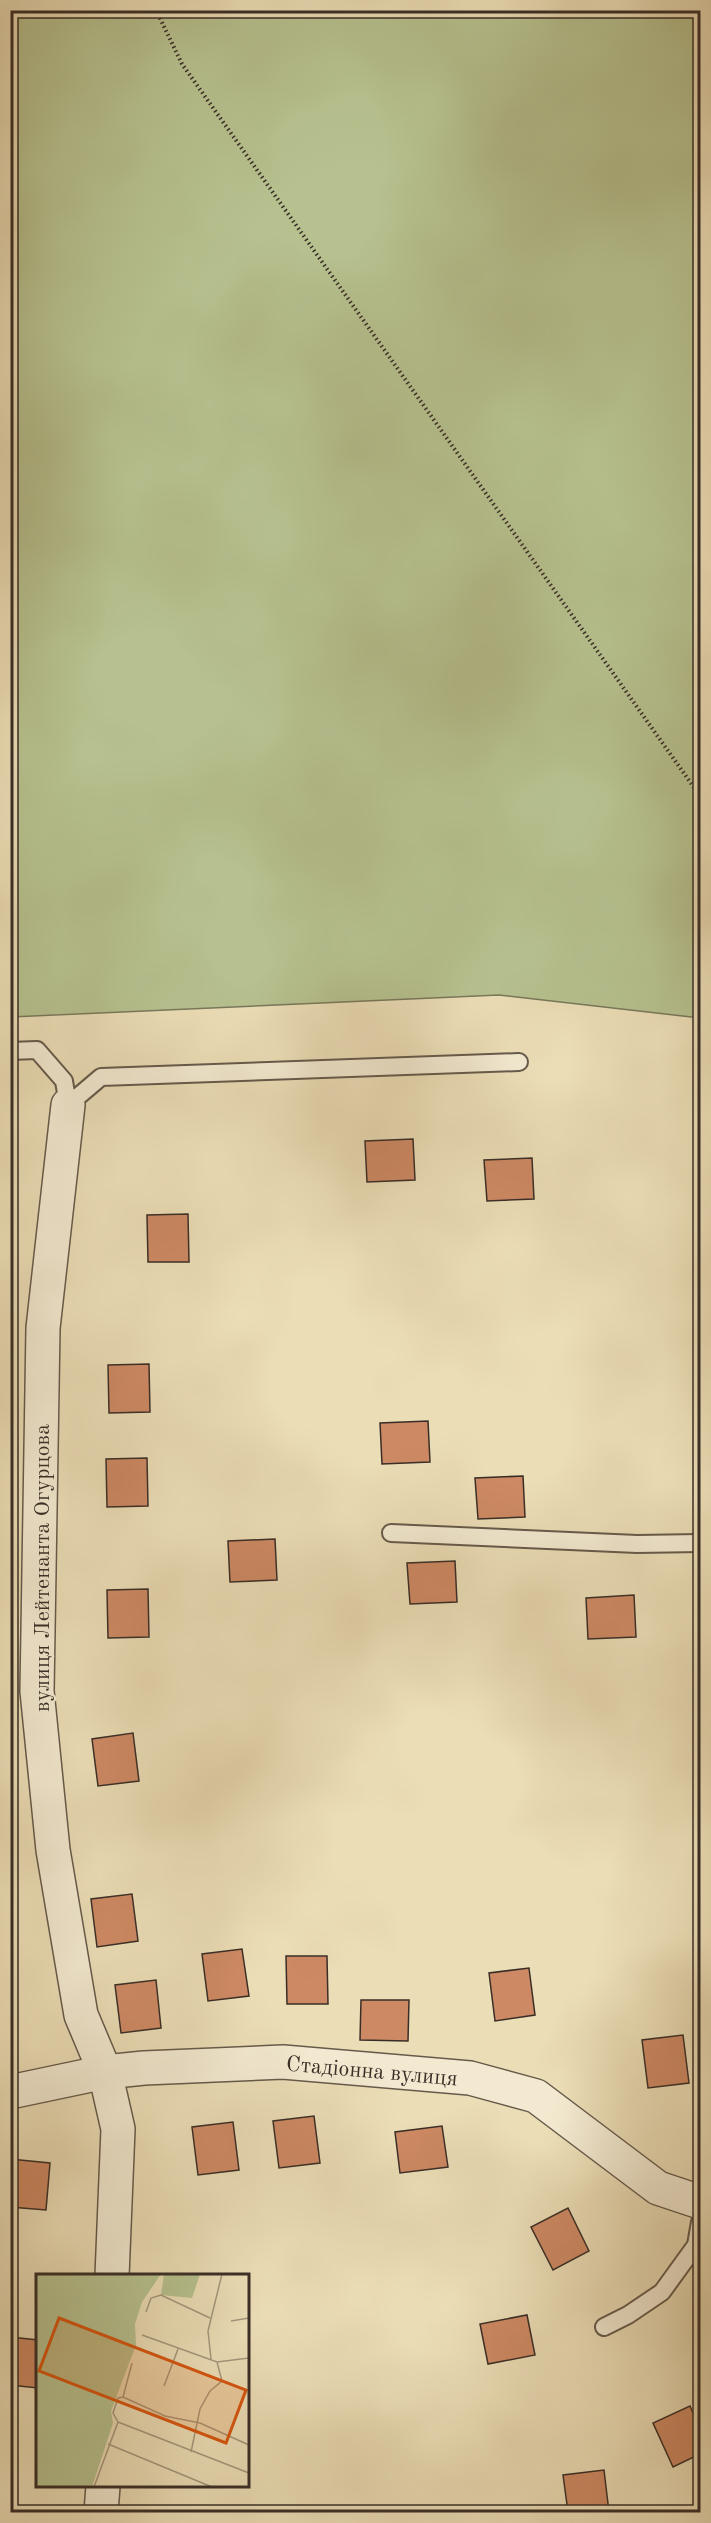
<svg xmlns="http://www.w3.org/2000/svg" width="711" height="2523" viewBox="0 0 711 2523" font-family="'Old Standard TT',serif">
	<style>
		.green { fill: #b6c18f; stroke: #78785b; stroke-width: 1.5 }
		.building { fill: #cd8963; stroke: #392e27; stroke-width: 1.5 }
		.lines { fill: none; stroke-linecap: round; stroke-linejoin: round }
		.lane-casing { stroke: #665a4b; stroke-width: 20 }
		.street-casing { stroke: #665a4b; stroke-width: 36 }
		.path { stroke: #392e27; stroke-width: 4; stroke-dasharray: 1.5 3; stroke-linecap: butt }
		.lane { stroke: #f2e9d0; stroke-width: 16 }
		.street { stroke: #f2e9d0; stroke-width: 33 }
		.labels { text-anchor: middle; stroke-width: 4.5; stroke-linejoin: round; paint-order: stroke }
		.street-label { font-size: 22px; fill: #392e27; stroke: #f2e9d0 }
		.inset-road { fill: none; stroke: #a4977d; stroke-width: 1.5 }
		.view { fill: #d6550f; fill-opacity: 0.15; stroke: #d6550f; stroke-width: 3 }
		.inset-edge { fill: none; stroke: #392e27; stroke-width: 3 }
	</style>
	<rect width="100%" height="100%" fill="#ebddb6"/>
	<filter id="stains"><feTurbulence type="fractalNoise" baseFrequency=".00333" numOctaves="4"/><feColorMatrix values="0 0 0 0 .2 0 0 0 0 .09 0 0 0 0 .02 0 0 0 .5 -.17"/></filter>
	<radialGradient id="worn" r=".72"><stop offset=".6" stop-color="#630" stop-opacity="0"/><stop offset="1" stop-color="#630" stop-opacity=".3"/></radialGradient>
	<polygon class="green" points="10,11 700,11 700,1018 499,995 11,1017"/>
	<g class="building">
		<polygon points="413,1139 415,1180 367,1182 365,1141"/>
		<polygon points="532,1158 534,1199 487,1201 484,1160"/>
		<polygon points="188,1214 189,1262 148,1262 147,1215"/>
		<polygon points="149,1364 150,1412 109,1413 108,1365"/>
		<polygon points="428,1421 430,1462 382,1464 380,1423"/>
		<polygon points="147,1458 148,1506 107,1507 106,1459"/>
		<polygon points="523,1476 525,1517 478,1519 475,1478"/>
		<polygon points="275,1539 277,1580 230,1582 228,1541"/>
		<polygon points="455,1561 457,1602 410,1604 407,1563"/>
		<polygon points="148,1589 149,1637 108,1638 107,1590"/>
		<polygon points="634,1595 636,1637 588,1639 586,1598"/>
		<polygon points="133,1733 139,1781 98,1786 92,1739"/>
		<polygon points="132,1894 138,1941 97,1947 91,1899"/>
		<polygon points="242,1949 249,1996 208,2001 202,1954"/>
		<polygon points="286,1956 327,1956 328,2004 287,2004"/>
		<polygon points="529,1968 535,2015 495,2021 489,1973"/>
		<polygon points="156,1980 161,2028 121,2033 115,1985"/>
		<polygon points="361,2000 409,2000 408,2041 360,2040"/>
		<polygon points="683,2035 689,2083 648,2088 642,2040"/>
		<polygon points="314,2116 320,2163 279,2168 273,2121"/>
		<polygon points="233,2122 239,2170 198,2175 192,2127"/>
		<polygon points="442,2126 448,2167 400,2173 395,2132"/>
		<polygon points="10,2159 50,2163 46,2210 10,2207"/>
		<polygon points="568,2208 589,2251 553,2270 531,2227"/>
		<polygon points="527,2315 535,2355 488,2364 480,2324"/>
		<polygon points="10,2337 38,2340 38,2388 10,2385"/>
		<polygon points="690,2406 700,2429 700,2454 673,2467 653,2423"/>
		<polygon points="604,2470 609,2512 568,2512 563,2475"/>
	</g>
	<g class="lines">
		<g class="lane-casing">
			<g id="lane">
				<polyline points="10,1051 37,1050 64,1081 68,1105"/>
				<polyline points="68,1105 101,1077 519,1062"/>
				<polyline points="391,1533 637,1544 700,1543"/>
				<polyline points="604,2327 628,2315 662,2292 696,2245 700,2222"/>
			</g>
		</g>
		<g class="street-casing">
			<g id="street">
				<polyline points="68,1105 43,1328 37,1691 53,1850 81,2015 105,2072 118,2129 112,2276"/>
				<polyline points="10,2092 105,2072 144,2068 283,2062 470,2078 536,2096 658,2188 700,2202"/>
				<polyline points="101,2512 103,2486"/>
			</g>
		</g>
		<polyline class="path" points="156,10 182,64 700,796"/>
		<use href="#lane" class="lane"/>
		<use href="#street" class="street"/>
	</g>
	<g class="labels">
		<g class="street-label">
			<text transform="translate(41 1568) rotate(-90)" y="8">вулиця Лейтенанта Огурцова</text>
			<text transform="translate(372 2070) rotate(5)" y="8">Стадіонна вулиця</text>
		</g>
	</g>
	<g transform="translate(36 2274)">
		<rect width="213" height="213" fill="#ebddb6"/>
		<path d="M0,0H125L106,28L99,50L100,71L75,137L77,149L56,213H0ZM128,0H164L156,24L125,21Z" fill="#b6c18f"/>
		<path class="inset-road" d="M110,38L115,24L125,21L174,44M195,47L213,44M106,61L181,88L213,84M175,85L172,57L186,0M128,112L142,75M87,123L129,142L164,149L213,171M87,123L96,89M82,148L213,199M82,148L77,139L82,124L87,123M72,170L176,213M155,178L164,135L174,117L186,107L181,88M58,213L82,148"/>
		<path class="view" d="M23,44L210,116L190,169L3,97Z"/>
		<rect width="213" height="213" class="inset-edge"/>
	</g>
	<rect width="711" height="2523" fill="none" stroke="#ebddb6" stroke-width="36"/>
	<rect x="12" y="12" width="687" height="2499" fill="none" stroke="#392e27" stroke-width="3"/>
	<rect x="18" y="18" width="675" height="2487" fill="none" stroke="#392e27" stroke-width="1.5"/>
	<rect width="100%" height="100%" filter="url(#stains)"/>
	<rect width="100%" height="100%" fill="url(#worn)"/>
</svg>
